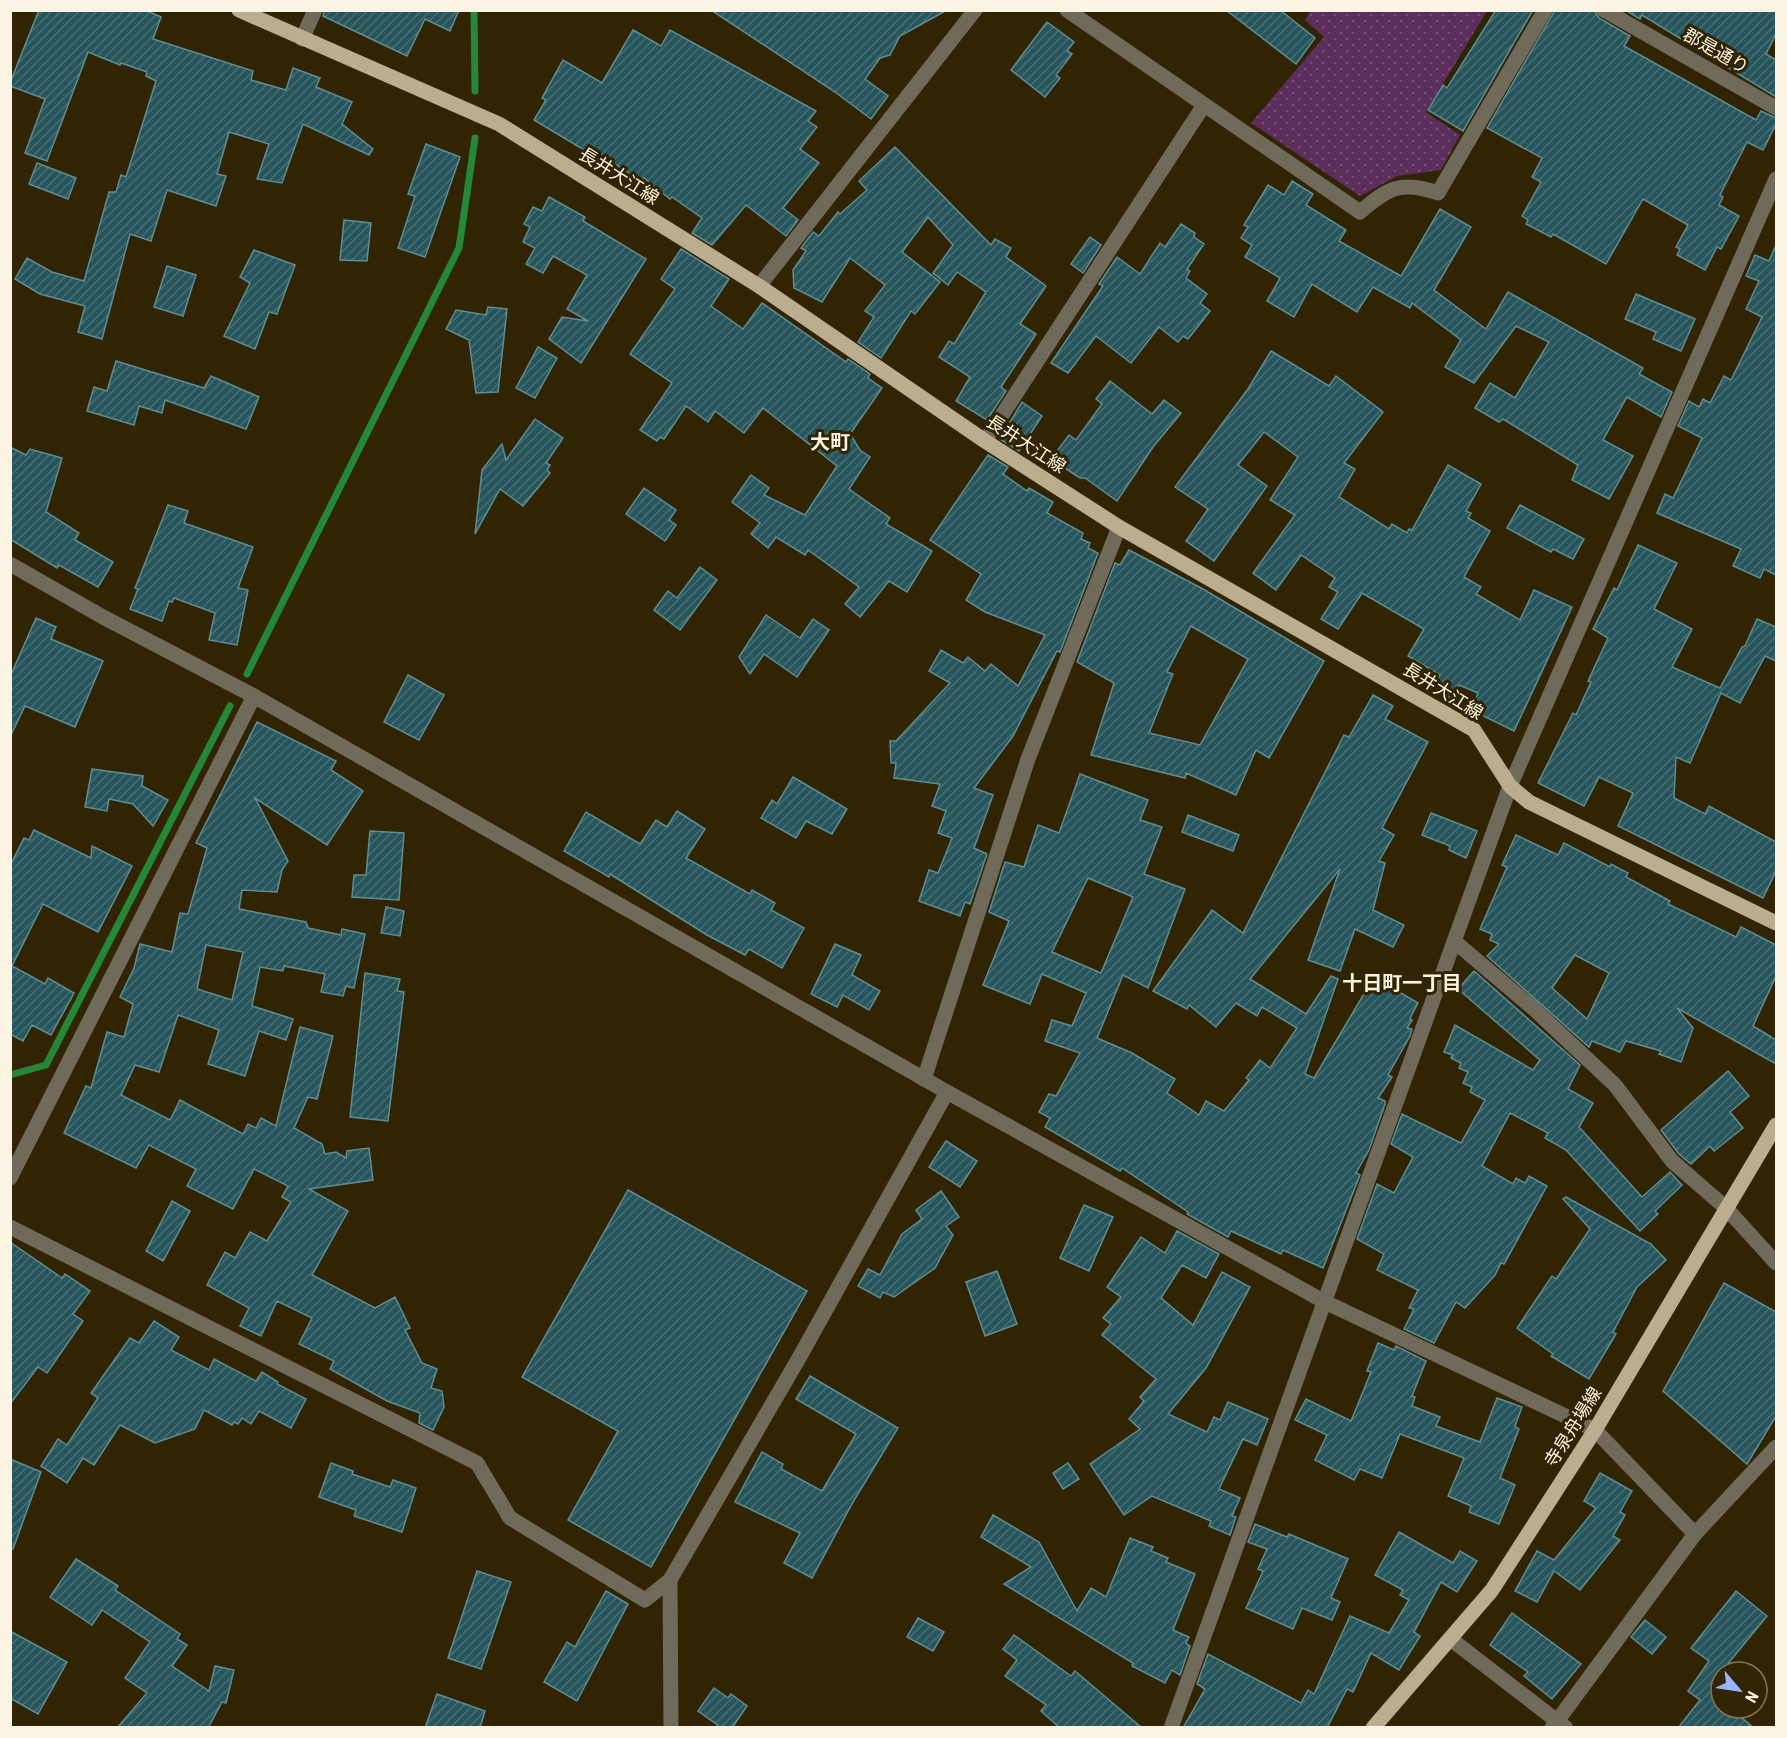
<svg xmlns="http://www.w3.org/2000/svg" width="1787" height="1738" viewBox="0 0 1787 1738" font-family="'Roboto Condensed','Noto Sans JP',sans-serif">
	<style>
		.park { fill: url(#park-dots) }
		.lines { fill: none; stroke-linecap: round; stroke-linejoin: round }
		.stream { stroke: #258738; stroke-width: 7 }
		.building { fill: url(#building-hatch); stroke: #5f8d94; stroke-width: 1.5; fill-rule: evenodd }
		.minor { stroke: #706a5b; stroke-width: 15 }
		.major { stroke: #bbad90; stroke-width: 15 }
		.labels { text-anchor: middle; stroke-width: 6; stroke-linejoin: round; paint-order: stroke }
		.street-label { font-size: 18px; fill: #fcf4e2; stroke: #312403 }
		.neighbourhood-label { font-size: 20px; font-weight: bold; fill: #fcf4e2; stroke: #312403 }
	</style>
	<defs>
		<pattern id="park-dots" width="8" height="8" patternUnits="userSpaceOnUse" patternTransform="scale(1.5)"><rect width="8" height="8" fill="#5b2e5c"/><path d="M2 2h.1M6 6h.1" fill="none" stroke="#734d73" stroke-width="1.8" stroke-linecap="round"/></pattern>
		<pattern id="building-hatch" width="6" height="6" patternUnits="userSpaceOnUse" patternTransform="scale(1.5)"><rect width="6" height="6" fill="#26555b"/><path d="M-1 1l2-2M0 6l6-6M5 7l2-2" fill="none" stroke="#466e72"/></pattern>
	</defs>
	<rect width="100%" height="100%" fill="#312403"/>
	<polygon class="park" points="1311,10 1487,11 1426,112 1460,135 1441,170 1397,176 1360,196 1251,123 1324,37 1305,20"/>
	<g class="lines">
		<g class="stream">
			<polyline points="474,10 475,91"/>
			<polyline points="247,674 459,248 475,138"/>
			<polyline points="10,1075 46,1065 230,706"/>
		</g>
	</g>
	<g class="building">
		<polygon points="39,10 145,10 161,17 153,39 253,71 251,80 286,90 293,68 320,78 316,87 352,102 342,124 373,149 369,155 303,124 282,183 257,179 269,144 229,132 217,174 226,176 216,206 167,190 151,241 130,234 102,339 78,332 85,306 40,294 15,279 27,258 52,272 84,281 109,192 116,192 121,175 126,177 156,81 146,76 147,72 121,63 120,65 88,52 47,161 25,153 45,99 10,86 10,83"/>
		<polygon points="325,10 459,10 450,31 425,19 407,56 323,16"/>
		<polygon points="711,10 947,10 900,36 890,55 880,58 865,79 888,96 871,119 835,92"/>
		<polygon points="1226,10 1280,10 1315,38 1296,64"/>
		<polygon points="1496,10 1533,10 1463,131 1428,110 1443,85 1447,88"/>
		<polygon points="1555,10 1594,10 1599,18 1630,36 1624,46 1756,120 1761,111 1776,118 1776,124 1763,150 1747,142 1720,195 1723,197 1719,205 1739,216 1721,249 1717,247 1705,270 1677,255 1680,249 1676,247 1688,225 1643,199 1606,264 1553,234 1551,237 1526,224 1528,220 1522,216 1541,182 1532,177 1542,158 1487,128"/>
		<polygon points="1625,10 1776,10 1776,34 1766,54 1776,60 1776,97 1642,15 1640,19"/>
		<polygon points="1047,22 1074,42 1067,51 1072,54 1056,75 1060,78 1045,97 1011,70"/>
		<polygon points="633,30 661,46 670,30 816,111 808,121 817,127 800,149 819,163 783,208 798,220 786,236 746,205 712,245 692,233 702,218 672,197 670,199 644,178 642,182 606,158 604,162 534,120 546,100 542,98 563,60 602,83"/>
		<polygon points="426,144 460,157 425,257 398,248 415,196 408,194"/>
		<polygon points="895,147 991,245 995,239 1011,248 1006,257 1046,286 1020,324 1036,334 1001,387 1006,391 987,420 956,401 970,377 939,357 949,341 954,344 986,292 957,272 948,285 933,273 953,245 928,217 902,252 940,282 915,314 911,311 881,358 858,342 874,317 865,311 885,285 850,258 822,302 794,288 793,270 806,251 801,248 813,232 819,236 838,212 840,214 867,190 859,181"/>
		<polygon points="37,163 76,178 68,199 29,184"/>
		<polygon points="1292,181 1313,194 1306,205 1346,230 1339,241 1401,276 1440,209 1471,227 1434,290 1486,329 1508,292 1643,368 1639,374 1672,392 1661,417 1627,397 1603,440 1633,456 1609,499 1572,480 1578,465 1503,419 1499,422 1475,408 1490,383 1515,398 1549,342 1516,326 1474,383 1445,367 1461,340 1412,303 1410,308 1373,287 1357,312 1312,284 1294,317 1267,301 1280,278 1245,257 1252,245 1241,238 1248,227 1244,225 1268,185 1284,195"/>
		<polygon points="549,197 585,217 583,221 646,259 581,363 549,339 562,317 588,321 567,309 587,275 553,256 543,273 526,264 535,248 523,242 530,227 524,224 533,207 542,211"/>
		<polygon points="344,220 371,223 367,261 340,260"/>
		<polygon points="1181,224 1195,233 1194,237 1204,244 1187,269 1190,271 1186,278 1207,294 1200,303 1210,311 1188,339 1183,336 1178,342 1159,327 1131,363 1096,336 1068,373 1051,363 1103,286 1099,284 1117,257 1140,274 1160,243 1165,247"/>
		<polygon points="1090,237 1101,245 1083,273 1071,264"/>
		<polygon points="1776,245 1776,575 1764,569 1760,578 1733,566 1741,549 1657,513 1665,494 1673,498 1702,438 1678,426 1689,401 1699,407 1703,399 1710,403 1724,376 1731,380 1762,317 1746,309 1759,281 1746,276 1755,255 1769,261"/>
		<polygon points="681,249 729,279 711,306 743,329 762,303 846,362 848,359 870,374 868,378 882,388 850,434 860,450 870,457 849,489 890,518 886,524 932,551 907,592 889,581 860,617 845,604 859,587 808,550 805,555 776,537 768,548 751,534 760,523 732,502 751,475 769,488 764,495 805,515 837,466 763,408 744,433 715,411 708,422 686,406 664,439 660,437 657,441 640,430 672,383 630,354 675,289 661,279"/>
		<polygon points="254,250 295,265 277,314 269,312 255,349 224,336 250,283 240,277"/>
		<polygon points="167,266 196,275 183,316 154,307"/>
		<polygon points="1636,294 1695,319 1681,351 1653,339 1656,332 1625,319"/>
		<polygon points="488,307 507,309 498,392 476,393 469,340 446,329 456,310 486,315"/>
		<polygon points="538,347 557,358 535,398 516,388"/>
		<polygon points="1271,351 1329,386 1336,376 1383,412 1344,463 1355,469 1339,497 1389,529 1392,524 1407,533 1409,529 1412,530 1448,465 1481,484 1466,511 1471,513 1468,518 1490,531 1464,577 1481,587 1476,594 1520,620 1534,590 1572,607 1514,731 1471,710 1478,693 1459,685 1451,699 1432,689 1440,675 1408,656 1424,629 1362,593 1338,629 1321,619 1338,592 1329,587 1335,578 1301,555 1276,590 1253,573 1295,515 1270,500 1298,457 1264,432 1238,465 1267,486 1214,561 1186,541 1208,509 1175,487 1248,389"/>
		<polygon points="116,361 204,388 211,376 259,397 246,429 165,400 162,413 139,406 134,425 87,411 94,387 107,391"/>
		<polygon points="1110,381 1152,414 1164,400 1181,413 1153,447 1117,501 1085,478 1080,478 1051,459 1069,435 1076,440 1102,404 1096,399"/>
		<polygon points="1022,402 1042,416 1019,451 1000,439"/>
		<polygon points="535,419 563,438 546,463 550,465 547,470 550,473 523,506 500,489 475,534 482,470 502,444 506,460"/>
		<polygon points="10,447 26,455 30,449 62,458 46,512 79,533 75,540 113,562 98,587 59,565 57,568 10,539"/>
		<polygon points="988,455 1008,467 1003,474 1027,491 1029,488 1053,502 1047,513 1083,533 1081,539 1090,543 1088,548 1098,553 1060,652 1057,651 1013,736 974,788 993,795 974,848 987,854 970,904 965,902 960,916 919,901 929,870 938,873 952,838 938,833 946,811 932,806 940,784 894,778 896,763 891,763 890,741 896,741 950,683 929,671 941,650 963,663 968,657 985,671 991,664 1018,686 1045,635 985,612 966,600 981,574 930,540"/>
		<polygon points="644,488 676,510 669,520 676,525 665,541 626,514"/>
		<polygon points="168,505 188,511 184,523 253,547 238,588 248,590 237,645 209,640 215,613 174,598 172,602 169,601 162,621 130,609 138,589 135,588"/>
		<polygon points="1520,505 1584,539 1573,559 1553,549 1551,552 1507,528"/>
		<polygon points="1638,545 1677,563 1654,609 1692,629 1672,667 1720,688 1742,647 1745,646 1757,619 1776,627 1776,661 1765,656 1740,703 1721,693 1690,763 1676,757 1674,798 1705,814 1709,806 1776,842 1776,871 1763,898 1618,826 1633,793 1599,777 1584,806 1538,783 1573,713 1576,715 1591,682 1588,681 1608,638 1593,629 1614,588 1617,590"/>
		<path d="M1129,550L1203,589L1324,661L1269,758L1256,750L1236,795L1186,773L1185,778L1091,755L1114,683L1077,662L1115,563L1120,565ZM1191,626L1248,659L1200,745L1149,733L1173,674L1167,672Z"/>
		<polygon points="700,567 717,580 680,630 654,610 668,591 677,598"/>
		<polygon points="766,615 800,638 813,619 829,630 797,677 764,654 750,674 739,657"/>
		<polygon points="36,618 56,627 51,639 103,661 75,727 25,706 10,737 10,677"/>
		<polygon points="408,675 444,695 419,740 384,722"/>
		<path d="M1373,695L1393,706L1385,719L1428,742L1382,828L1394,835L1379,861L1385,863L1373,910L1404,925L1393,947L1355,929L1340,971L1308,960L1340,869L1250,979L1306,1014L1331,976L1338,979L1305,1074L1314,1078L1374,977L1418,1003L1410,1018L1412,1020L1407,1028L1412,1029L1410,1036L1388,1075L1392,1077L1378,1098L1385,1101V1104L1369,1150L1356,1173L1360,1175L1323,1268L1283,1250L1281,1254L1231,1231L1228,1237L1187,1214L1188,1212L1122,1168L1120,1171L1045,1127L1050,1118L1039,1112L1049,1094L1056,1096L1080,1053L1045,1041L1052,1020L1072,1026L1086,993L1042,974L1030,1004L983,985L1009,921L989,912L1005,862L1024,867L1038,825L1059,833L1080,774L1148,800L1140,820L1162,827L1144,874L1185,889L1148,988L1123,975L1097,1038L1132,1053L1175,1079L1167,1093L1199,1115L1206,1101L1224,1111L1249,1080L1246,1078L1260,1060L1270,1068L1297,1028L1262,1007L1257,1016L1236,1003L1216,1027L1189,1005L1187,1009L1153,991L1212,910L1243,933L1344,735L1349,737ZM1088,878L1133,897L1101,973L1052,952Z"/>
		<path d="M257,722L336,761L331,770L363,791L327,845L255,798L288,861L282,870L277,892L242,890L239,909L306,922L308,928L341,935L342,929L365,934L354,988L346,986L343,996L321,992L325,974L284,966L283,971L260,967L252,1006L293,1019L286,1040L259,1031L245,1076L208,1064L219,1030L178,1015L159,1072L135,1065L121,1095L170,1120L180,1100L243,1134L248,1124L256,1128L261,1118L276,1126L300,1027L333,1036L317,1099L308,1097L294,1128L322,1144L325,1154L336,1152L346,1158L347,1151L369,1148L373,1180L309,1189L348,1211L312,1275L375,1308L395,1297L410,1328L405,1330L422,1363L437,1369L431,1388L442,1391L444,1407L433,1430L419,1423L420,1413L387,1401L330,1369L334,1361L299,1344L312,1318L277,1301L261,1336L240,1326L249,1308L207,1285L225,1252L235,1258L250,1232L267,1241L291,1202L282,1197L288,1186L254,1169L233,1209L187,1186L196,1169L149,1145L136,1168L64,1133L86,1086L91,1088L107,1032L124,1037L133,1004L120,997L134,968L140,944L172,952L180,913L188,914L207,848L196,843ZM206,945L243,952L232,1000L197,989Z"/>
		<polygon points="92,769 143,776 142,786 168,800 153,826 133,804 109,799 107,811 85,807"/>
		<polygon points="793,777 847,809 832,834 806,821 796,838 761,818 772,800 777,804"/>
		<polygon points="677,811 705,829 686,858 750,894 752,890 775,903 771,910 804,928 782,968 749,949 745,955 707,935 610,874 609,877 564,851 586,812 640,844 656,820 667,827"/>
		<polygon points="1431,813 1477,831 1466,858 1449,850 1450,846 1422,835"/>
		<polygon points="1188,815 1239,835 1233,851 1182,832"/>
		<polygon points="34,830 91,858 92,846 132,866 98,932 43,904 12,966 45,984 48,978 74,993 51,1035 32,1025 23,1041 10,1034 10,866 24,838 29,840"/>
		<polygon points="370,831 404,833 399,900 352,897 354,875 366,875"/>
		<path d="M1516,835L1558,855L1564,843L1610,867L1611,864L1628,873L1626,877L1670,901L1668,904L1736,937L1741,927L1776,945V976L1753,1026L1776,1040V1064L1677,1008L1693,1028L1681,1062L1659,1054L1661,1051L1626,1041L1620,1052L1592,1041L1589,1047L1487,956L1499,944L1490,940L1492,934L1480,929L1507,867L1502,865ZM1575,955L1609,973L1587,1019L1552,988Z"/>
		<polygon points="386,907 404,911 400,936 381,933"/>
		<polygon points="835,944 861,955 852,975 880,991 869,1010 843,995 837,1007 811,994"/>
		<polygon points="1474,971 1580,1065 1568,1089 1593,1103 1579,1127 1642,1197 1670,1172 1682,1185 1655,1211 1658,1214 1640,1231 1566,1150 1545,1138 1548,1133 1510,1113 1482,1166 1513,1184 1516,1178 1525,1183 1529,1176 1547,1186 1504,1264 1501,1263 1495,1275 1465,1308 1456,1302 1434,1343 1404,1329 1414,1309 1409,1308 1418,1290 1377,1270 1384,1254 1357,1239 1377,1184 1394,1193 1413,1157 1391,1144 1402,1114 1461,1143 1485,1100 1470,1092 1472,1087 1463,1083 1468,1072 1459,1068 1461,1063 1451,1058 1453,1055 1444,1052 1455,1025 1533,1070 1540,1060 1458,989"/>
		<polygon points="365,973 400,979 397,991 404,992 388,1121 350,1117"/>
		<polygon points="1728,1071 1749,1096 1730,1112 1743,1128 1714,1151 1710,1146 1691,1164 1679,1154 1661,1130"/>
		<polygon points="946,1141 977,1161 960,1187 929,1167"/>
		<polygon points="628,1190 807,1291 651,1567 568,1520 618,1431 522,1377"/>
		<polygon points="941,1191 959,1217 946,1226 953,1235 935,1268 894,1297 883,1292 880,1298 858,1286 868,1269 880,1275 902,1234 922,1219 916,1210"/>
		<polygon points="1566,1197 1651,1244 1666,1260 1637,1287 1613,1332 1616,1334 1589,1379 1551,1356 1553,1354 1517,1328 1552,1276 1556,1279 1590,1229 1563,1199"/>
		<polygon points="172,1201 190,1211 163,1261 146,1251"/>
		<polygon points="1084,1205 1113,1217 1089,1271 1060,1258"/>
		<polygon points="1177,1231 1219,1254 1206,1278 1182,1265 1161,1298 1193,1325 1222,1272 1250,1287 1206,1368 1168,1414 1207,1432 1214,1417 1220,1420 1228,1402 1268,1419 1257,1445 1243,1439 1219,1489 1240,1498 1232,1516 1236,1517 1230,1535 1209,1526 1211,1521 1152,1496 1124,1515 1090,1464 1140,1429 1129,1419 1144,1401 1140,1397 1156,1379 1102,1335 1111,1324 1103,1318 1121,1297 1107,1287 1141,1237 1165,1253"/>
		<polygon points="10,1242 62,1278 65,1274 90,1291 73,1314 83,1321 47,1373 38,1367 10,1404"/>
		<polygon points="997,1271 1017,1324 985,1336 966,1282"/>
		<polygon points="1724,1283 1776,1312 1776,1416 1747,1464 1663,1391"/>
		<polygon points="154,1321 179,1337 171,1350 209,1370 214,1359 256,1381 262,1372 278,1382 277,1384 306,1399 291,1428 259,1411 251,1424 242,1418 238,1424 234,1422 232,1425 204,1410 195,1429 155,1443 120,1425 94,1465 83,1458 67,1483 41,1466 58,1439 67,1445 98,1398 91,1393 130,1338 139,1343"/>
		<polygon points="1378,1343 1394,1350 1396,1346 1426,1361 1412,1396 1415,1397 1412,1406 1440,1417 1436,1426 1480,1442 1497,1398 1522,1407 1515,1426 1519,1429 1500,1478 1515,1485 1499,1524 1469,1512 1471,1506 1448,1496 1464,1458 1400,1434 1382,1478 1360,1469 1354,1480 1315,1460 1327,1435 1295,1420 1306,1399 1351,1421 1371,1372 1367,1371"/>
		<polygon points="810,1376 898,1428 853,1502 812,1578 784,1563 800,1533 735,1502 762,1452 783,1464 781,1469 822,1491 856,1434 796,1399"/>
		<polygon points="10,1459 41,1472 13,1549 10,1549"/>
		<polygon points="331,1463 353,1471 352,1474 390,1487 393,1480 416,1488 402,1532 354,1516 356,1510 319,1497"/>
		<polygon points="1068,1463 1079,1479 1063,1489 1053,1473"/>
		<polygon points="1600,1473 1632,1491 1620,1512 1625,1515 1613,1536 1620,1540 1580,1590 1554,1571 1537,1602 1515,1591 1537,1551 1554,1560 1596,1508 1584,1501"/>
		<polygon points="993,1515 1039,1542 1077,1611 1091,1588 1106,1597 1130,1538 1153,1547 1151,1551 1168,1558 1166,1562 1195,1574 1173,1630 1189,1637 1186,1643 1190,1646 1180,1675 1172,1670 1165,1683 1132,1666 1133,1663 1004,1584 1031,1567 981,1537"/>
		<polygon points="1255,1524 1287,1537 1289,1534 1348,1559 1331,1598 1340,1602 1332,1620 1302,1608 1293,1629 1246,1608 1263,1571 1258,1569 1267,1549 1248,1542"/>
		<polygon points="1399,1532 1453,1563 1460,1551 1477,1561 1457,1592 1441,1582 1414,1632 1420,1636 1399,1670 1371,1653 1353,1692 1347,1689 1327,1728 1183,1728 1205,1689 1197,1684 1208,1654 1301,1703 1308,1690 1314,1694 1350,1616 1389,1633 1409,1600 1400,1595 1403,1590 1375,1575"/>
		<polygon points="76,1559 118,1586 115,1590 180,1634 177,1639 187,1645 172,1666 209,1691 215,1666 234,1670 226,1703 222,1702 208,1728 117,1728 147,1693 125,1678 150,1642 102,1610 92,1625 50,1597"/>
		<polygon points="477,1571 511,1582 481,1669 448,1658"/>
		<polygon points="606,1591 628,1604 577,1701 544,1682 567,1642 575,1647"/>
		<polygon points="1736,1591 1767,1616 1721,1672 1721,1685 1714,1695 1721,1701 1721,1708 1730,1708 1754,1728 1678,1728 1700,1700 1688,1691 1709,1661 1691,1648"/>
		<polygon points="1512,1613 1581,1664 1552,1699 1524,1676 1528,1672 1490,1645"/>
		<polygon points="918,1618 944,1632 933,1651 907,1637"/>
		<polygon points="1645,1620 1666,1637 1652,1654 1631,1637"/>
		<polygon points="10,1631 67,1662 38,1714 10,1698"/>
		<polygon points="1014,1635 1071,1676 1075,1671 1142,1728 1060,1728 1041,1711 1046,1705 1005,1676 1017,1660 1003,1649"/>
		<polygon points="714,1688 728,1698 731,1694 747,1706 732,1728 722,1728 698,1711"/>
		<polygon points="437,1694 485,1711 480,1728 425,1728"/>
	</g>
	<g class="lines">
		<g class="minor">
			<path d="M1067,10L1360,212C1388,188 1401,180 1438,193L1545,10"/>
			<polyline points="1604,10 1776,108"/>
			<polyline points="302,39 315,10"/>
			<polyline points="759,286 975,10"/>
			<polyline points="985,441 1204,105"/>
			<polyline points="10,564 103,617 254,696 947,1092 1325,1302 1595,1430 1695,1534 1776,1447"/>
			<polyline points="1454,941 1533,1008 1615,1085 1672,1161 1726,1208 1776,1263"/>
			<polyline points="924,1079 1028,759 1119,527"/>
			<polyline points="10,1178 254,696"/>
			<polyline points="10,1227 477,1463 510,1518 645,1600 670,1580 799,1358 947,1092"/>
			<polyline points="670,1580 671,1728"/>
			<polyline points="1452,1640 1566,1728"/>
			<polyline points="1171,1728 1510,786 1776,179"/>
			<polyline points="1552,1728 1695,1534"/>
		</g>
		<g class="major">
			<polyline points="239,10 499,124 759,286 985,441 1119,527 1474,730 1510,786 1529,802 1776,923"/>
			<polyline points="1373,1728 1492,1590 1595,1430 1776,1125"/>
		</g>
	</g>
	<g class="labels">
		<g class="street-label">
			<text transform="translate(1716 51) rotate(30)" y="6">郡是通り</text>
			<text transform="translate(619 176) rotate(32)" y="6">長井大江線</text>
			<text transform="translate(1026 444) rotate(33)" y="6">長井大江線</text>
			<text transform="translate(1443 691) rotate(32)" y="6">長井大江線</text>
			<text transform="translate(1573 1427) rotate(-58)" y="6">寺泉舟場線</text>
		</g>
		<g class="neighbourhood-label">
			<text x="830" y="449">大町</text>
			<text x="1402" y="990">十日町一丁目</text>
		</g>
	</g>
	<rect width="1787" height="1738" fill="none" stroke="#fcf4e2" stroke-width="24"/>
	<g transform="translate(1739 1690) rotate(119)"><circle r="28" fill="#312403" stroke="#82775c" stroke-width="1.5"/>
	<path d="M0-4.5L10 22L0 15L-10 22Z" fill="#97b6fd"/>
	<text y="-9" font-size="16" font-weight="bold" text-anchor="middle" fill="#fcf4e2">N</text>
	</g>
</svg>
